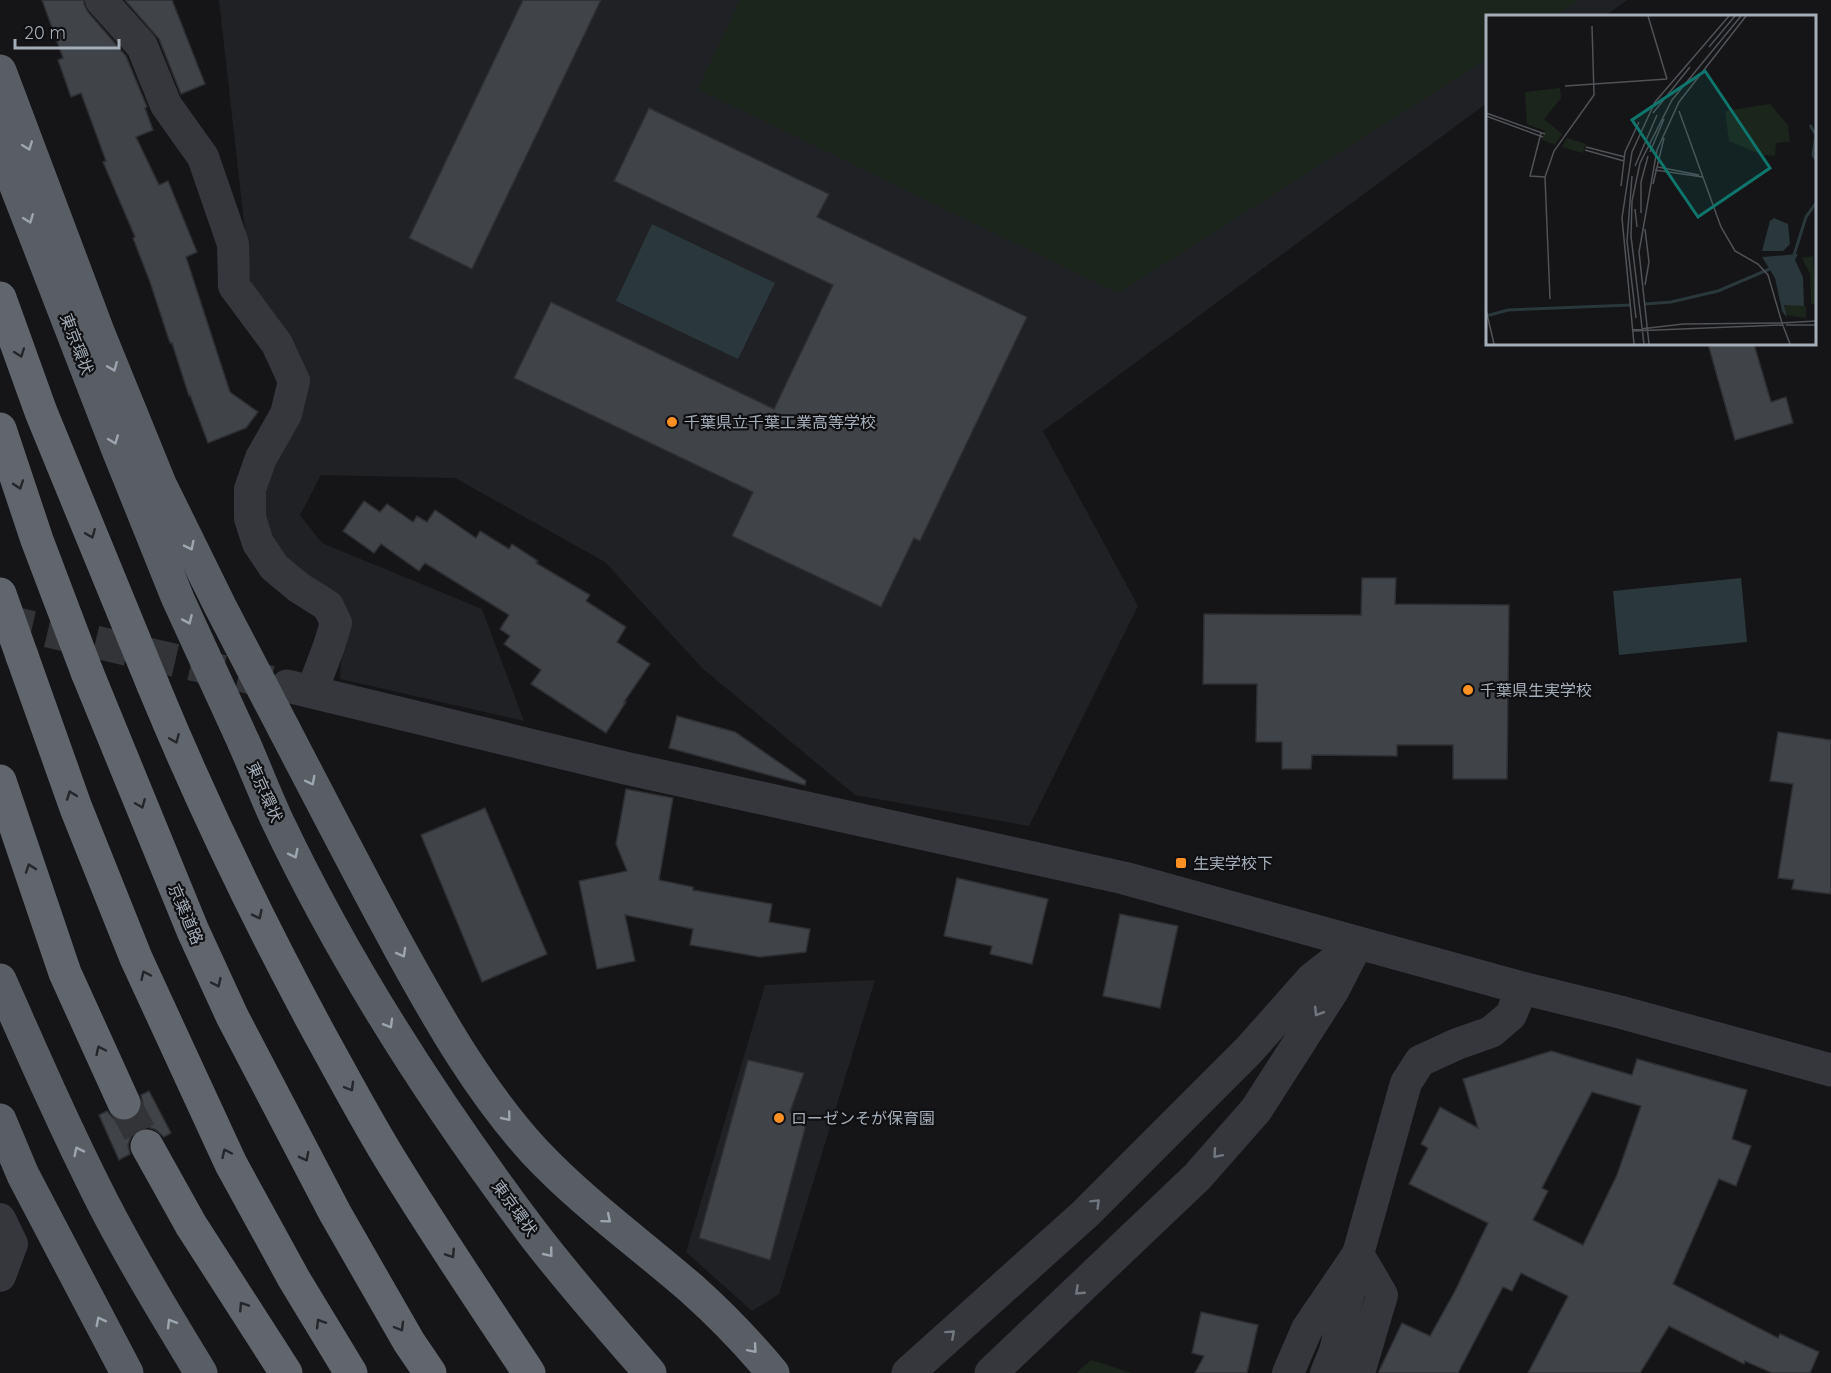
<svg xmlns="http://www.w3.org/2000/svg" width="1831" height="1373" viewBox="0 0 1831 1373" font-family="Quicksand,'Noto Sans JP',sans-serif">
	<style>
		.built { fill: #202124 }
		.green { fill: #1c251c }
		.water { fill: #2a373b }
		.building { fill: #404347; stroke: #2e2f33; stroke-width: 1.5; fill-rule: evenodd }
		.lines { fill: none; stroke-linecap: round; stroke-linejoin: round }
		.tertiary-tunnel { stroke: #323437; stroke-width: 33; stroke-dasharray: 33 16; stroke-linecap: butt }
		.motorway-tunnel { stroke: #323437; stroke-width: 33; stroke-dasharray: 33 16; stroke-linecap: butt }
		.minor { stroke: #35373c; stroke-width: 32 }
		.tertiary { stroke: #35373c; stroke-width: 33 }
		.trunk { stroke: #595e64; stroke-width: 33 }
		.motorway { stroke: #61666d; stroke-width: 33 }
		.trunk-bridge { stroke: #595e64; stroke-width: 33 }
		.motorway-bridge { stroke: #61666d; stroke-width: 33 }
		.oneway { stroke: #9da6b0 }
		.oneway2 { stroke: #242629 }
		.oneway3 { stroke: #737880 }
		.poi-dot { fill: #ff9024; stroke: #101012; stroke-width: 2 }
		.labels { text-anchor: middle; stroke-width: 4.5; stroke-linejoin: round; paint-order: stroke }
		.street-label { font-size: 16px; fill: #a5aeb8; stroke: #101012 }
		.poi-label { font-size: 16px; fill: #a5aeb8; stroke: #101012; text-anchor: start }
		.inset-river { fill: none; stroke: #2a373b; stroke-width: 3 }
		.inset-road { fill: none; stroke: #4f5257; stroke-width: 1.5 }
		.view { fill: #0f766e; fill-opacity: 0.15; stroke: #0f766e; stroke-width: 3 }
		.inset-edge { fill: none; stroke: #a5aeb8; stroke-width: 3 }
	</style>
	<rect width="100%" height="100%" fill="#151517"/>
	<g class="built">
		<polygon points="219,0 1627,0 1605,16 1488,16 1487,103 1043,431 1138,606 1029,826 855,795 702,668 605,562 455,478 321,475 300,515 322,543 482,609 524,721 340,679 344,610 264,541 261,491 294,412 251,285"/>
		<polygon points="875,980 779,1294 752,1311 686,1252 765,985"/>
	</g>
	<g class="green">
		<polygon points="740,0 1580,0 1554,16 1488,16 1487,59 1118,293 698,89"/>
		<polygon points="1091,1360 1132,1373 1076,1373"/>
	</g>
	<g class="water">
		<polygon points="652,224 775,283 738,359 616,301"/>
		<polygon points="1741,578 1747,642 1619,655 1613,591"/>
	</g>
	<g class="building">
		<polygon points="42,0 84,0 84,4 88,12 126,56 147,107 145,108 153,130 136,137 159,185 168,181 197,252 186,257 230,392 258,412 246,428 208,443 190,395 189,396 172,343 170,343 150,282 133,238 135,237 103,162 106,161 81,93 71,97 58,60 63,58"/>
		<polygon points="125,0 172,0 205,84 181,94 159,39"/>
		<polygon points="523,0 601,0 472,269 409,238"/>
		<polygon points="649,108 829,194 817,217 1027,317 920,541 914,538 881,607 732,536 753,492 514,378 551,302 774,409 833,285 614,181"/>
		<polygon points="1708,344 1754,344 1771,402 1786,397 1793,423 1735,440"/>
		<polygon points="364,501 380,512 387,504 413,522 417,516 427,522 435,510 476,538 480,531 509,549 512,544 538,561 536,563 590,595 586,601 626,627 617,642 650,664 624,702 626,702 606,733 531,684 541,670 504,644 510,636 500,629 509,615 425,563 419,571 381,544 374,553 343,531"/>
		<polygon points="1362,578 1396,578 1395,604 1509,605 1507,779 1453,779 1453,745 1397,745 1397,756 1312,755 1311,769 1282,769 1282,742 1256,742 1257,684 1203,684 1204,614 1361,615"/>
		<polygon points="677,716 735,732 806,781 805,785 669,748"/>
		<polygon points="1778,732 1831,740 1831,894 1792,889 1794,880 1778,878 1793,784 1770,781"/>
		<polygon points="626,789 673,798 659,880 693,887 693,890 772,904 769,922 810,929 806,952 760,957 690,945 693,929 625,915 635,961 597,969 579,881 627,871 616,844"/>
		<polygon points="485,808 547,954 482,982 421,835"/>
		<polygon points="957,878 1048,899 1032,964 990,954 992,946 944,936"/>
		<polygon points="1120,914 1178,926 1160,1008 1103,996"/>
		<path d="M1551,1051L1632,1075L1637,1059L1747,1090L1732,1139L1751,1146L1736,1186L1719,1179L1673,1284L1778,1338L1780,1334L1819,1352L1810,1373H1772L1745,1361L1744,1364L1669,1326L1640,1373H1528L1568,1296L1521,1273L1512,1291L1503,1287L1458,1373H1378L1402,1323L1430,1336L1455,1291L1488,1223L1409,1184L1428,1148L1421,1144L1440,1107L1478,1128L1463,1079ZM1592,1092L1641,1106L1617,1175L1583,1245L1533,1220L1548,1191L1542,1188Z"/>
		<polygon points="748,1060 804,1073 790,1112 808,1117 770,1260 699,1238"/>
		<polygon points="149,1091 171,1133 164,1137 156,1130 148,1127 138,1129 131,1137 128,1145 130,1154 119,1160 99,1115 107,1111 113,1118 122,1122 132,1120 140,1113 143,1105 141,1095"/>
		<polygon points="1201,1312 1258,1325 1247,1373 1195,1373 1204,1356 1192,1353"/>
	</g>
	<g class="lines">
		<polyline class="tertiary-tunnel" points="0,620 282,685"/>
		<polyline class="motorway-tunnel" points="124,1103 147,1146"/>
		<g class="minor">
			<polyline points="101,0 142,46 166,105 203,157 233,244 234,286 277,344 294,381 286,414 261,458 250,489 250,518 258,543 274,567 298,587 328,606 336,623 329,646 312,691"/>
			<polyline points="0,1219 12,1244 0,1276"/>
			<polyline points="1288,1373 1307,1329 1358,1254 1382,1295 1359,1373"/>
			<polyline points="1326,1373 1335,1351 1358,1254 1406,1083 1420,1061 1457,1044 1491,1032 1511,1015 1522,988"/>
		</g>
		<g class="tertiary">
			<polyline points="287,686 625,768 1124,878 1522,988 1620,1012 1831,1070"/>
			<polyline points="908,1373 1085,1214 1249,1050 1312,979 1358,943"/>
			<polyline points="991,1373 1197,1177 1256,1110 1333,990 1351,955"/>
		</g>
		<g class="trunk">
			<polyline points="0,146 2,78"/>
			<path d="M284,729C322,802 360,876 400,949C439,1020 480,1092 535,1152C583,1203 639,1243 692,1289C721,1315 748,1343 773,1373"/>
			<path d="M244,743C255,768 265,794 276,818C345,964 434,1102 531,1231C568,1280 610,1327 650,1373"/>
			<path d="M0,980C33,1055 66,1130 103,1203C133,1261 167,1317 201,1373"/>
			<polyline points="0,1120 23,1175 127,1373"/>
		</g>
		<g class="motorway">
			<polyline points="22,656 76,808 136,958 231,1164 294,1279 351,1373"/>
			<polyline points="87,672 193,931 232,1016 335,1213 409,1342 430,1373"/>
			<path d="M153,685C202,804 258,920 319,1033C344,1078 368,1124 395,1167C438,1237 484,1305 529,1373"/>
			<polyline points="0,781 65,973 124,1103"/>
			<polyline points="147,1146 191,1225 286,1373"/>
		</g>
		<g class="trunk-bridge">
			<polyline points="0,71 99,334 160,484 220,606 284,729"/>
			<polyline points="0,145 118,450 178,599 244,743"/>
		</g>
		<g class="motorway-bridge">
			<polyline points="0,298 41,412 153,685"/>
			<polyline points="0,429 37,540 87,672"/>
			<polyline points="0,594 22,656"/>
		</g>
	</g>
	<defs><path id="oneway-chevron" d="M-2-3.5L2.5 0L-2 3.5" fill="none" stroke-width="1.6" stroke-linecap="round" stroke-linejoin="round" transform="scale(1.5)"/></defs>
	<g class="oneway">
		<use href="#oneway-chevron" transform="translate(28 146) rotate(69)"/>
		<use href="#oneway-chevron" transform="translate(29 219) rotate(69)"/>
		<use href="#oneway-chevron" transform="translate(113 367) rotate(68)"/>
		<use href="#oneway-chevron" transform="translate(114 440) rotate(69)"/>
		<use href="#oneway-chevron" transform="translate(190 546) rotate(64)"/>
		<use href="#oneway-chevron" transform="translate(188 620) rotate(66)"/>
		<use href="#oneway-chevron" transform="translate(311 781) rotate(63)"/>
		<use href="#oneway-chevron" transform="translate(294 854) rotate(63)"/>
		<use href="#oneway-chevron" transform="translate(402 953) rotate(61)"/>
		<use href="#oneway-chevron" transform="translate(389 1024) rotate(60)"/>
		<use href="#oneway-chevron" transform="translate(507 1117) rotate(51)"/>
		<use href="#oneway-chevron" transform="translate(78 1151) rotate(-116)"/>
		<use href="#oneway-chevron" transform="translate(607 1219) rotate(40)"/>
		<use href="#oneway-chevron" transform="translate(549 1253) rotate(51)"/>
		<use href="#oneway-chevron" transform="translate(100 1321) rotate(-117)"/>
		<use href="#oneway-chevron" transform="translate(171 1323) rotate(-121)"/>
		<use href="#oneway-chevron" transform="translate(753 1349) rotate(49)"/>
	</g>
	<g class="oneway2">
		<use href="#oneway-chevron" transform="translate(20 353) rotate(70)"/>
		<use href="#oneway-chevron" transform="translate(19 485) rotate(71)"/>
		<use href="#oneway-chevron" transform="translate(91 534) rotate(68)"/>
		<use href="#oneway-chevron" transform="translate(175 739) rotate(67)"/>
		<use href="#oneway-chevron" transform="translate(71 795) rotate(-110)"/>
		<use href="#oneway-chevron" transform="translate(141 804) rotate(68)"/>
		<use href="#oneway-chevron" transform="translate(30 868) rotate(-109)"/>
		<use href="#oneway-chevron" transform="translate(258 915) rotate(64)"/>
		<use href="#oneway-chevron" transform="translate(145 975) rotate(-115)"/>
		<use href="#oneway-chevron" transform="translate(217 983) rotate(65)"/>
		<use href="#oneway-chevron" transform="translate(100 1050) rotate(-115)"/>
		<use href="#oneway-chevron" transform="translate(350 1087) rotate(60)"/>
		<use href="#oneway-chevron" transform="translate(226 1153) rotate(-115)"/>
		<use href="#oneway-chevron" transform="translate(305 1157) rotate(62)"/>
		<use href="#oneway-chevron" transform="translate(451 1254) rotate(57)"/>
		<use href="#oneway-chevron" transform="translate(243 1306) rotate(-123)"/>
		<use href="#oneway-chevron" transform="translate(320 1323) rotate(-121)"/>
		<use href="#oneway-chevron" transform="translate(400 1327) rotate(60)"/>
	</g>
	<g class="oneway3">
		<use href="#oneway-chevron" transform="translate(1318 1012) rotate(122)"/>
		<use href="#oneway-chevron" transform="translate(1217 1154) rotate(131)"/>
		<use href="#oneway-chevron" transform="translate(1096 1203) rotate(-45)"/>
		<use href="#oneway-chevron" transform="translate(1079 1291) rotate(137)"/>
		<use href="#oneway-chevron" transform="translate(951 1334) rotate(-42)"/>
	</g>
	<g class="poi-dot">
		<circle cx="672" cy="422" r="6"/>
		<circle cx="1468" cy="690" r="6"/>
		<rect x="1175" y="857" width="12" height="12" rx="3"/>
		<circle cx="779" cy="1118" r="6"/>
	</g>
	<g class="labels">
		<g class="street-label">
			<text transform="translate(77 344) rotate(69)" y="6">東京環状</text>
			<text transform="translate(265 792) rotate(66)" y="6">東京環状</text>
			<text transform="translate(186 914) rotate(67)" y="6">京葉道路</text>
			<text transform="translate(515 1208) rotate(54)" y="6">東京環状</text>
		</g>
		<g class="poi-label">
			<text x="684" y="428">千葉県立千葉工業高等学校</text>
			<text x="1480" y="696">千葉県生実学校</text>
			<text x="1193" y="869">生実学校下</text>
			<text x="791" y="1124">ローゼンそが保育園</text>
		</g>
	</g>
	<g transform="translate(1486 15)">
		<rect width="330" height="330" fill="#151517"/>
		<path d="M74,73L75,83L58,104L76,119L69,130L56,125L59,116L41,109L39,77ZM284,89L302,110L304,127L290,128L289,141L277,140V135L276,140L243,126L239,96ZM81,123L100,129L97,138L76,132ZM327,241L330,289H325L324,259L316,243ZM308,289L320,291V303L299,300L298,291Z" fill="#1c251c"/>
		<path d="M288,203L302,209L304,229L297,236H276L284,206ZM312,239L309,245L317,262L318,291L298,290L301,303L296,296L289,263L276,242Z" fill="#2a373b"/>
		<path class="inset-river" d="M324,110L330,120L327,140L330,145M307,243L320,202L330,188M159,289L185,287L232,276L286,253M0,301L22,295L145,290"/>
		<path class="inset-road" d="M162,1L181,64M223,32L249,1M79,71L181,64M0,98L59,119M167,98L204,52M0,101L57,122M55,118L44,161L59,162M100,132L139,142M99,135L138,146M164,137L178,104M149,151L171,100M172,152L213,160M169,155L217,162M146,161L141,226L150,303M167,169L178,123M135,171L139,137L153,107M149,194L151,212M155,198V167L162,141M159,270L163,247L159,214M64,284L59,162L68,136L108,80L106,11M0,295L8,329M300,310H330M146,315L197,309L296,308L282,260L272,249L249,236L235,212L193,96M146,316L297,310M148,329L136,203L146,137L169,87L243,1M158,329L145,221L146,186L154,148L186,85L255,1M163,329L153,237L171,135L193,87L260,1M304,329L296,308L330,306"/>
		<path class="view" d="M219,56L284,153L212,202L146,105Z"/>
		<rect width="330" height="330" class="inset-edge"/>
	</g>
	<path d="M15 39v9h104v-9" fill="none" stroke="#a5aeb8" stroke-width="3"/>
	<text x="24" y="39" font-size="18" fill="#a5aeb8" stroke="#101012" stroke-width="4.5" paint-order="stroke">20 m</text>
</svg>
